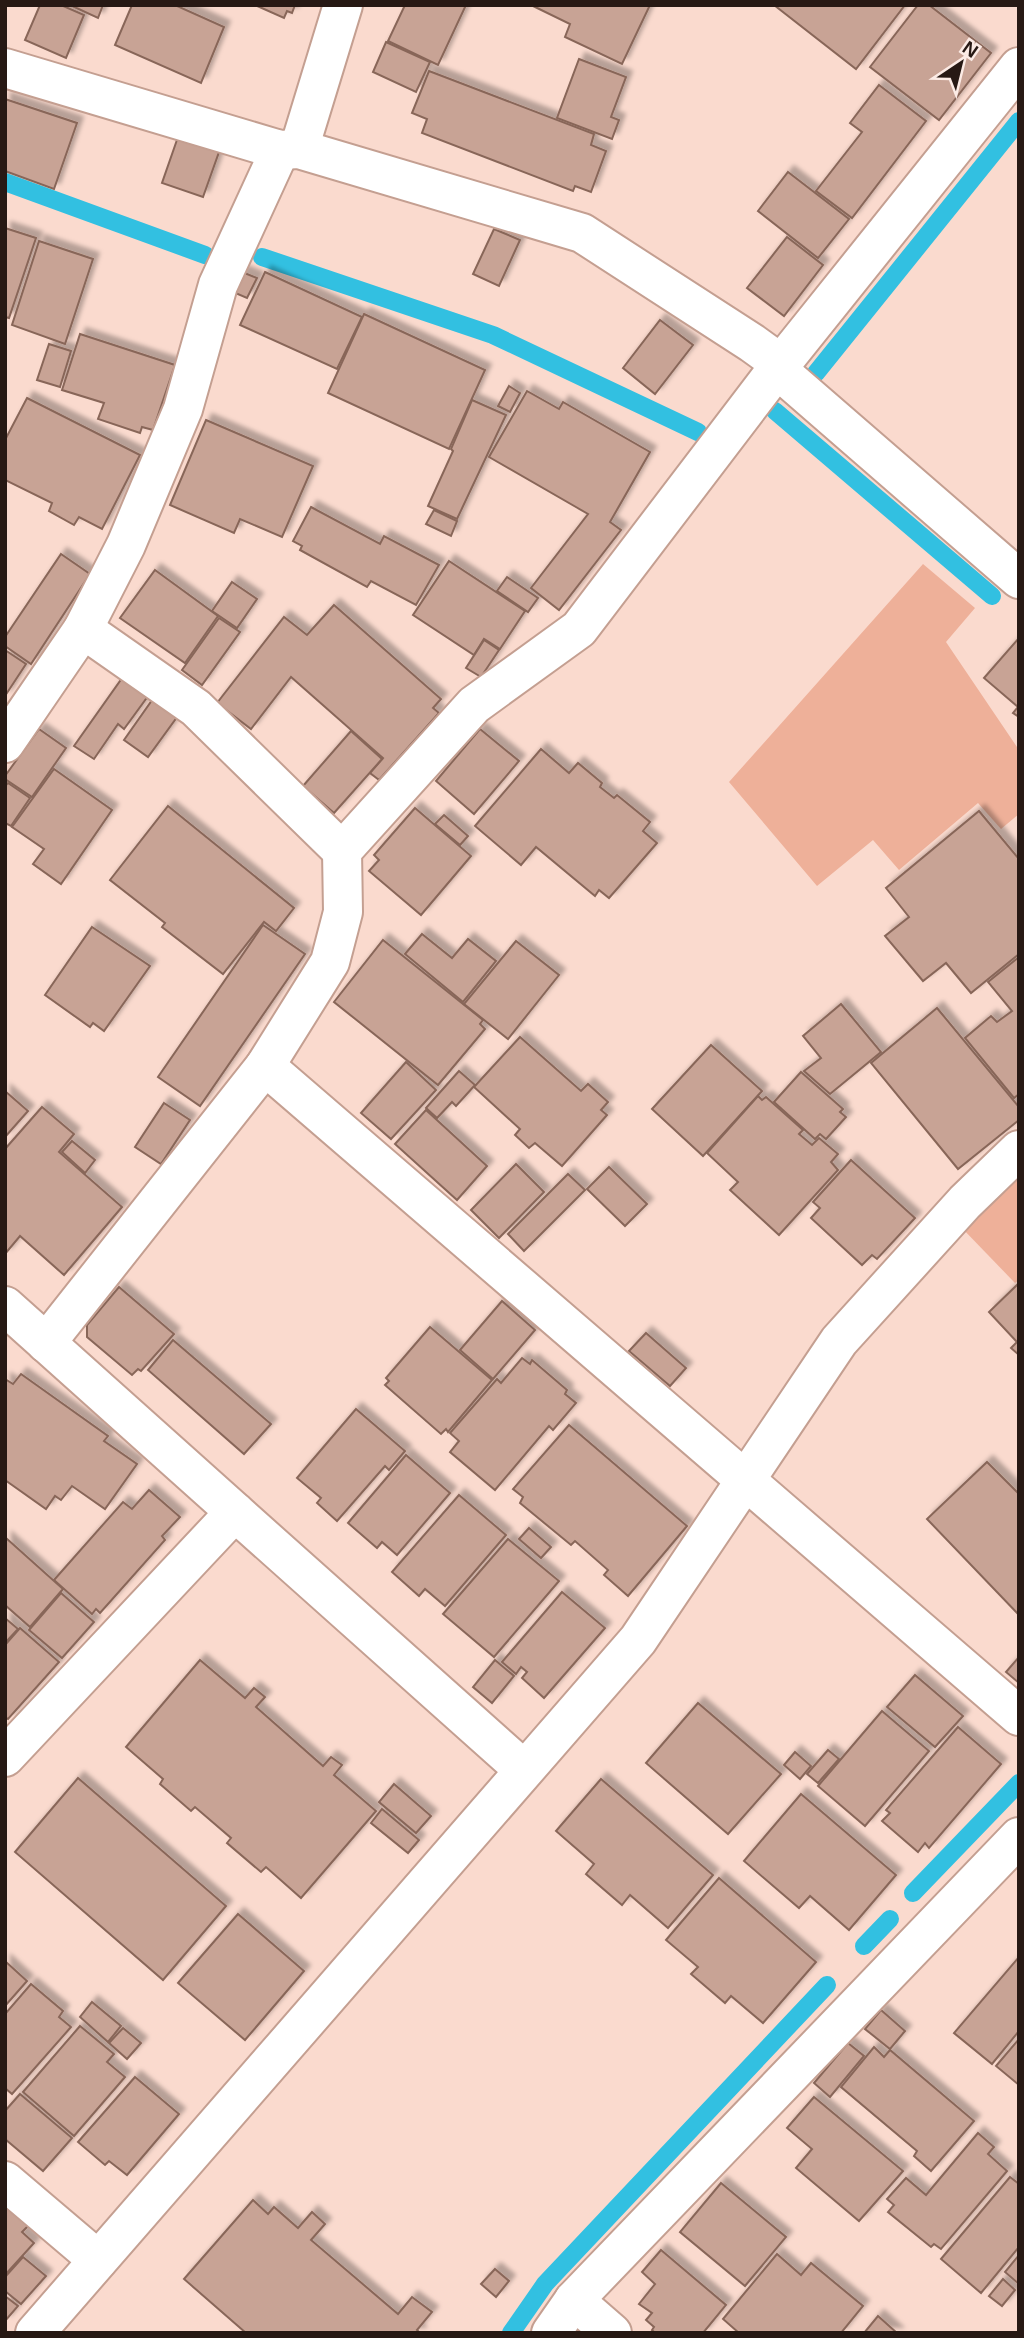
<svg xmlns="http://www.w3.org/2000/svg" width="1024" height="2338" viewBox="0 0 1024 2338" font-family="Helvetica,sans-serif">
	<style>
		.green { fill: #eeb099 }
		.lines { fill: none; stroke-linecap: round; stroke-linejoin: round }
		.stream { stroke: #32c0e1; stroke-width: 18 }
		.building { fill: #c8a395; stroke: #886659; stroke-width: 2; filter: url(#shadow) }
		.minor-casing { stroke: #c49f91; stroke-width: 42 }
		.minor { stroke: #fff; stroke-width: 38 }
	</style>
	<defs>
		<filter id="shadow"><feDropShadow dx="6" dy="-6" stdDeviation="2" flood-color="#0004"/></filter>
	</defs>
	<rect width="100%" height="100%" fill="#fadace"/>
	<g class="green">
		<polygon points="923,564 975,608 946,642 1019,750 1019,814 1001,829 978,803 899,870 873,840 817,886 729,782"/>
		<polygon points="1019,1169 1019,1280 1015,1283 960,1226"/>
	</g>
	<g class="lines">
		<g class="stream">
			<polyline points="5,182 205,255"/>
			<polyline points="262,257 493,335 698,432"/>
			<polyline points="816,373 1019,121"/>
			<polyline points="775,411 992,596"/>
			<polyline points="913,1893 1019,1783"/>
			<polyline points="864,1946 890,1919"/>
			<polyline points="511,2333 545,2284 827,1985"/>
		</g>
	</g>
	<g class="building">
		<polygon points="40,5 61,5 84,15 66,58 25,40"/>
		<polygon points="70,5 103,5 98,18"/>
		<polygon points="132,5 175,5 224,27 201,83 115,45"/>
		<polygon points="255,5 295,5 292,13 287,11 284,18"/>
		<polygon points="405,5 466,5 438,65 388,41"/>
		<polygon points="531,5 650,5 622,64 565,37 570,24"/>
		<polygon points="774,5 905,5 856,69"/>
		<polygon points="918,5 929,5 991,53 939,120 870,67"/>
		<polygon points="386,42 430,62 416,92 373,72"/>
		<polygon points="579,59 626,77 611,117 619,120 612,139 557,118"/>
		<polygon points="429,71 594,134 591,145 606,151 591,192 575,186 573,191 422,133 427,119 412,113"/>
		<polygon points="879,85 926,121 852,218 816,191 862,132 850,123"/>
		<polygon points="5,99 77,123 54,189 5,171"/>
		<polygon points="178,137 219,152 203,197 162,183"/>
		<polygon points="788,172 849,219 818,258 758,211"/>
		<polygon points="5,228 36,238 9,318 5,317"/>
		<polygon points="494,229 520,240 499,286 473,274"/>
		<polygon points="787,237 823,265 784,316 747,288"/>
		<polygon points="39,241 93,259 65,344 12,325"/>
		<polygon points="242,272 257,278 247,298 233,292"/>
		<polygon points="265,272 362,317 337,369 240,325"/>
		<polygon points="364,314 485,370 449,449 328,393"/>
		<polygon points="660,320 693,345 655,394 623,368"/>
		<polygon points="80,334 175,365 153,430 142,427 140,433 98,419 104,403 62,390"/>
		<polygon points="49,344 71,351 60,387 37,380"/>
		<polygon points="509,386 520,393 510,412 498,406"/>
		<polygon points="527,391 559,409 563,402 650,452 610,522 621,530 559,610 531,588 588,514 489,457"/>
		<polygon points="27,398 140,455 102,529 79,517 74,525 49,511 52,503 5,480 5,440"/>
		<polygon points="472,400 506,415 457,519 428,506 453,451 451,449"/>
		<polygon points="206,420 313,466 282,537 240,519 234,533 170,505"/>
		<polygon points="311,507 380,544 384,536 439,565 416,605 371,581 367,587 300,550 302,546 293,541"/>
		<polygon points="434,510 457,521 451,536 426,524"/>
		<polygon points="61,554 90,574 31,664 5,646 5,637"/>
		<polygon points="449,561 525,611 500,649 484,639 474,655 413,615"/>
		<polygon points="155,570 218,616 185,663 120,618"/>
		<polygon points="507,577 538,598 528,612 497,591"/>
		<polygon points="232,582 257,599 237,628 212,611"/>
		<polygon points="334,605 441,699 433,708 439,713 379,780 370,773 383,758 291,677 251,729 217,703 284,617 307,635"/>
		<polygon points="219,618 240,632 202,685 182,670"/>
		<polygon points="1019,638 1019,717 1013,713 1018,707 984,678"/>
		<polygon points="484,640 499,650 481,677 466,668"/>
		<polygon points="5,650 26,664 5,696"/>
		<polygon points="125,674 151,692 124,729 118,724 94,759 74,746"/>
		<polygon points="155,696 180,713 148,757 124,740"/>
		<polygon points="39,729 66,748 32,797 5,779 5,776"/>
		<polygon points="480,729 519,761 474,814 436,781"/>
		<polygon points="351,731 382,759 334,813 303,786"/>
		<polygon points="541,749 569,773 578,763 602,783 600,787 614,798 617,795 650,822 643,831 657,843 609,898 599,890 595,896 536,847 521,865 475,826"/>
		<polygon points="54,769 112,810 61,884 33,864 44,849 12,827"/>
		<polygon points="8,783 30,798 11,826 5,823 5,786"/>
		<polygon points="168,806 294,908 276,931 264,922 223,974 162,927 165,923 110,880"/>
		<polygon points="415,808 471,856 421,915 369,871 379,860 374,855"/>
		<polygon points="979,811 1019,859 1019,954 971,993 946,963 923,981 885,936 909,917 886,888"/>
		<polygon points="444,815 468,836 460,845 435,824"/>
		<polygon points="263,925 305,954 200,1106 158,1077"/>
		<polygon points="92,927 150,966 104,1031 93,1023 90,1027 45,995"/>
		<polygon points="422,934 452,958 468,939 496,961 463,1002 405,954"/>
		<polygon points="383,940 483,1020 480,1024 485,1029 438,1085 334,1002"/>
		<polygon points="516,941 559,975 508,1039 464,1004"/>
		<polygon points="1019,957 1019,1094 1014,1098 965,1038 991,1016 997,1022 1012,1011 988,982"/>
		<polygon points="841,1004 881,1052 830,1094 804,1071 821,1058 803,1036"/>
		<polygon points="937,1008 1019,1107 1019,1120 958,1169 871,1063"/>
		<polygon points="520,1037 581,1091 588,1084 608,1102 601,1110 607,1115 562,1166 535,1143 529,1148 515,1135 520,1129 474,1087"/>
		<polygon points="711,1045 762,1091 703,1156 652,1109"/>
		<polygon points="406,1062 436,1090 391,1139 361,1113"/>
		<polygon points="459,1071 475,1085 456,1106 452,1102 437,1118 426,1108"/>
		<polygon points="801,1072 843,1109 840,1112 846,1117 826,1139 820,1134 815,1139 774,1102"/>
		<polygon points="5,1091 28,1111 5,1137"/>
		<polygon points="758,1096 762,1100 766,1097 803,1130 799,1134 812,1145 819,1138 838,1154 831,1162 838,1170 779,1235 730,1190 738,1182 707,1153"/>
		<polygon points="164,1103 190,1120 161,1164 135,1147"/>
		<polygon points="42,1107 74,1134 59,1152 122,1207 64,1275 20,1236 5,1254 5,1149"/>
		<polygon points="426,1110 487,1166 457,1200 395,1144"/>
		<polygon points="72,1141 95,1160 85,1173 62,1152"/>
		<polygon points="851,1160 915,1218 877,1259 872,1255 862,1265 811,1218 820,1208 813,1202"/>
		<polygon points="516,1164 544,1192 499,1238 471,1210"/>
		<polygon points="609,1167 647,1204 625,1226 587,1189"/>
		<polygon points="568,1174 585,1190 524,1251 508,1234"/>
		<polygon points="1019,1283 1019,1355 1011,1348 1017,1342 989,1312"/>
		<polygon points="119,1287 174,1334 141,1371 138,1369 132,1375 87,1337 87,1325"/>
		<polygon points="502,1301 535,1330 493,1379 460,1350"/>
		<polygon points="430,1327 492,1380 448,1432 446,1429 441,1434 385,1385 389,1381 386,1378"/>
		<polygon points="646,1333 686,1368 670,1386 629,1351"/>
		<polygon points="173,1340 271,1424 244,1454 148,1370"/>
		<polygon points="522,1358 530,1364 532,1360 567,1390 565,1394 576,1403 553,1430 549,1426 495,1490 450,1452 459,1441 450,1433 497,1379 501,1383"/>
		<polygon points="21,1374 108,1436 104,1441 137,1464 105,1509 72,1486 61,1500 55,1496 46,1509 5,1480 5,1379 13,1384"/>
		<polygon points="356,1409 405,1451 389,1470 385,1466 337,1521 317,1503 321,1498 297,1478"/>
		<polygon points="569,1425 687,1526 628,1596 604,1575 608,1570 575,1541 571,1545 520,1503 523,1497 513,1489"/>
		<polygon points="406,1455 450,1493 397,1555 382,1542 377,1548 348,1523"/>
		<polygon points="987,1462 1019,1494 1019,1615 927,1519"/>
		<polygon points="149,1490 180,1517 162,1536 165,1540 100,1613 96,1609 92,1614 54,1580 123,1502 132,1509"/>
		<polygon points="459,1495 506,1535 445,1606 425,1589 419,1596 392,1572"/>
		<polygon points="529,1528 551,1547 541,1558 519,1539"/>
		<polygon points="6,1538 63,1589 30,1627 5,1605"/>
		<polygon points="508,1539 559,1581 494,1657 443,1614"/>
		<polygon points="562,1592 605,1628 544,1698 522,1678 527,1672 521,1667 516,1674 502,1662"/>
		<polygon points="61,1593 94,1622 62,1658 29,1630"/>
		<polygon points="5,1618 18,1629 5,1643"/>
		<polygon points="20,1628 59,1662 8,1719 5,1717 5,1645"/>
		<polygon points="1019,1657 1019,1683 1006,1672"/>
		<polygon points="200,1660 245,1698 254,1688 265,1697 256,1707 323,1766 331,1757 342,1765 334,1775 376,1811 301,1898 266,1867 261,1872 227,1843 231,1838 195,1807 191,1811 160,1784 163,1779 126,1747"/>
		<polygon points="495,1660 514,1676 492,1703 473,1687"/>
		<polygon points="915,1675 963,1716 935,1747 887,1707"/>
		<polygon points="698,1703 781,1774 728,1834 646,1763"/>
		<polygon points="882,1711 929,1751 865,1826 818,1786"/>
		<polygon points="958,1727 1001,1764 929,1848 925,1843 918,1852 882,1821 890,1813 886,1810"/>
		<polygon points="828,1750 839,1759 818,1783 807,1774"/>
		<polygon points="795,1752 811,1766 800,1779 784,1765"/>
		<polygon points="78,1778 226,1906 163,1980 15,1852"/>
		<polygon points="601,1779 713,1875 668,1928 630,1895 622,1905 586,1874 594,1864 556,1831"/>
		<polygon points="394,1784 431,1816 416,1833 379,1802"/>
		<polygon points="801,1794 896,1875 849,1930 810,1896 799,1908 744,1861"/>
		<polygon points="382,1809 419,1840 408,1853 371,1823"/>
		<polygon points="719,1878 816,1962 763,2023 731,1996 725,2003 691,1974 698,1967 666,1940"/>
		<polygon points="238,1914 304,1971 245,2040 178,1983"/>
		<polygon points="1019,1957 1019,2031 992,2064 954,2033"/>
		<polygon points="5,1961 27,1981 5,2006"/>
		<polygon points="31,1984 63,2011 59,2017 71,2027 12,2094 5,2088 5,2014"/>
		<polygon points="92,2002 121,2026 108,2042 80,2017"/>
		<polygon points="881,2010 905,2031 890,2049 865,2029"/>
		<polygon points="80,2026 114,2054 107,2062 125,2077 74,2136 23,2092"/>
		<polygon points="123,2028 141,2043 127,2059 109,2043"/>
		<polygon points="1019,2039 1019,2085 996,2066"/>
		<polygon points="848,2043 864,2056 830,2097 814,2083"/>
		<polygon points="874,2047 884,2057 890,2050 974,2121 931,2171 914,2156 917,2151 841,2087"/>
		<polygon points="135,2077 179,2114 127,2175 109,2161 105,2165 78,2142"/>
		<polygon points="20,2094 72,2138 43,2171 5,2139 5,2111"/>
		<polygon points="814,2097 903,2171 859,2221 796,2168 812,2149 787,2128"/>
		<polygon points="978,2133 994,2147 988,2154 1007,2171 941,2249 934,2244 931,2247 888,2212 894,2205 887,2199 906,2178 926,2195"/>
		<polygon points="1010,2177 1019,2184 1019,2247 981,2293 941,2259"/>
		<polygon points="721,2183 786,2237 745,2286 680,2232"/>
		<polygon points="253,2200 268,2214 274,2207 298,2228 312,2212 325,2224 311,2240 398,2314 412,2297 432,2312 417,2330 420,2333 246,2333 184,2279"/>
		<polygon points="5,2202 30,2224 22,2232 34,2243 5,2275"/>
		<polygon points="661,2250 726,2305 703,2333 655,2333 652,2330 654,2327 646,2320 652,2313 639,2304 655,2284 642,2272"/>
		<polygon points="777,2254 801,2275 811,2263 863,2306 841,2333 739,2333 723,2319"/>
		<polygon points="1019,2255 1019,2284 1005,2272"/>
		<polygon points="23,2257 46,2276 21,2304 5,2291 5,2277"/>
		<polygon points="495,2269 509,2281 496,2297 481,2284"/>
		<polygon points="1003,2279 1015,2290 1002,2306 989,2296"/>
		<polygon points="5,2296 18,2306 5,2321"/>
		<polygon points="878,2316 897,2333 864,2333"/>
	</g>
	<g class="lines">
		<g class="minor-casing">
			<g id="minor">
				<polyline points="5,68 280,150 299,149 582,233 752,343 781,364"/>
				<polyline points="299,149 343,5"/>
				<polyline points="777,369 1019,579"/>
				<polyline points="83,629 196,708 342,851"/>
				<polyline points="5,743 83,629 126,545 183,409 218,285 280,150"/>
				<polyline points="265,1066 1019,1716"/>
				<polyline points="5,1306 235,1512 5,1757"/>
				<polyline points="46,1343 265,1066 330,962 343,912 342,851 474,705 579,629 777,369 1019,67"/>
				<polyline points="235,1512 524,1770"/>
				<polyline points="5,2181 98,2260"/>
				<polyline points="574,2300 612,2333"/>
				<polyline points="35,2333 638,1640 839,1341 965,1202 1019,1150"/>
				<polyline points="551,2333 574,2300 1019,1837"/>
			</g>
		</g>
		<use href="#minor" class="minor"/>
	</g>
	<rect width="1024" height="2338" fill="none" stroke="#271914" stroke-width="14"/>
	<g transform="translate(961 63) rotate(35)" stroke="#fcebe5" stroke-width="5" paint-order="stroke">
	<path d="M0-5L12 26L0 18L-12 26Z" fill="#271914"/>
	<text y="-10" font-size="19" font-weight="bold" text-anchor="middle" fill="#271914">N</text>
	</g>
</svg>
